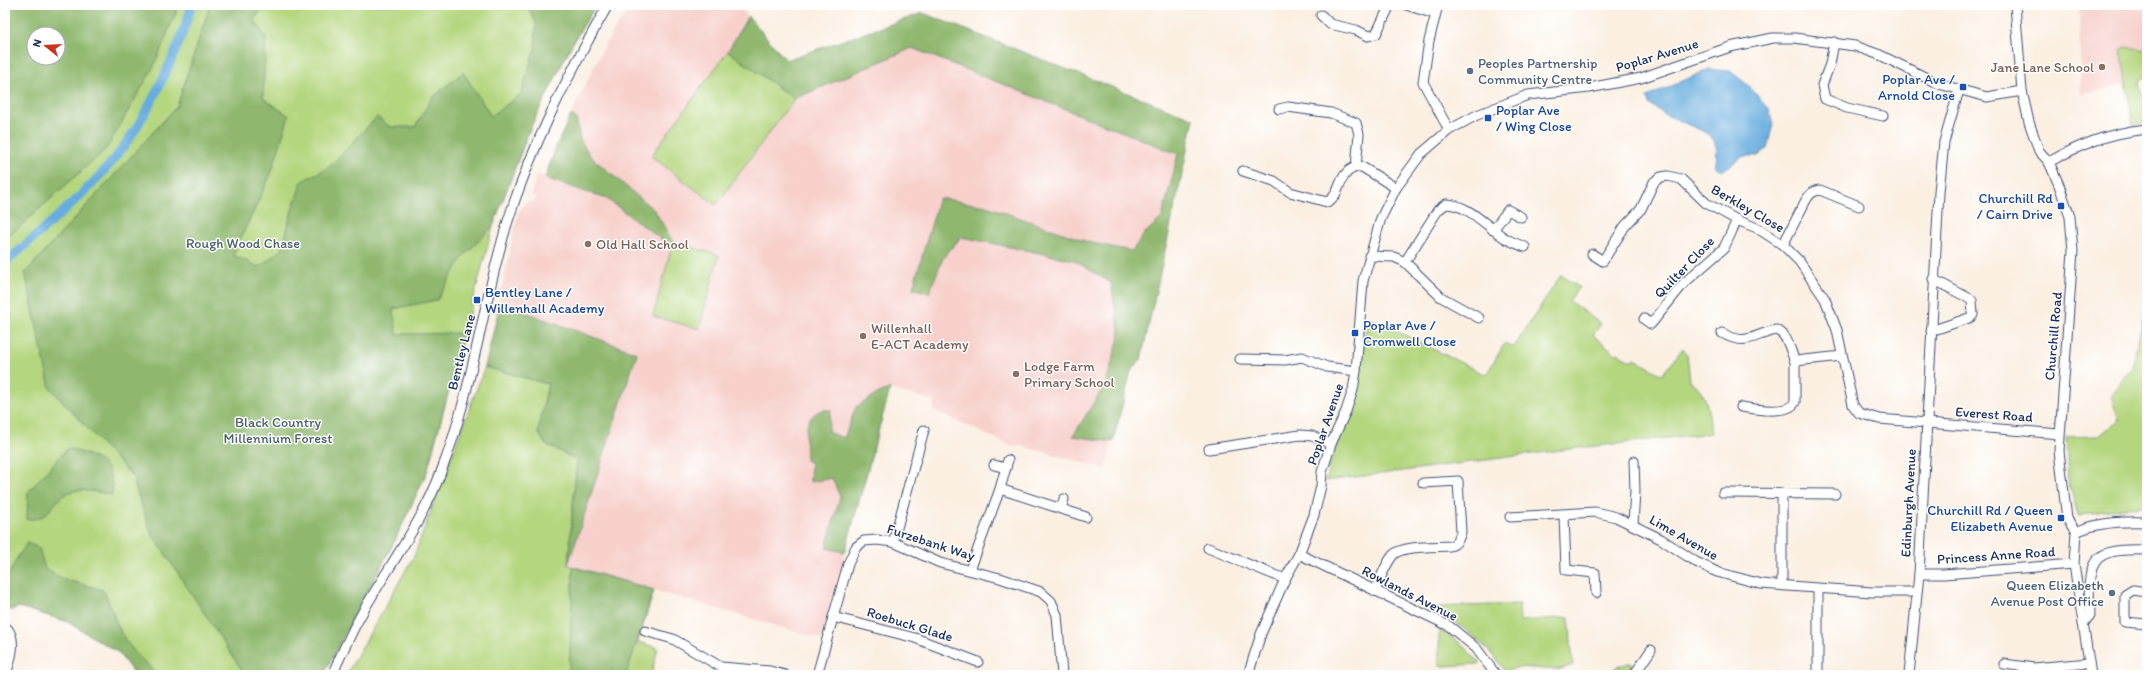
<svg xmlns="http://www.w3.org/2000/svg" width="2152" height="680" viewBox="0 0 2152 680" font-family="Itim,sans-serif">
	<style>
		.built { fill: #f7d0cb }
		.green { fill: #b4d67e; stroke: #68826e; fill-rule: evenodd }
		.forest { fill: #8fb76d; stroke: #557366; fill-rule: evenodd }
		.water { fill: #66acdd; stroke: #406e9e }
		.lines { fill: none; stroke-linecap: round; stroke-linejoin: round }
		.canal { stroke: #66acdd; stroke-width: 9 }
		.minor-casing { stroke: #3c4c72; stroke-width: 11 }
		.minor { stroke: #fff; stroke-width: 9 }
		.education-dot { fill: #8d6e63; stroke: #fff; stroke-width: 1.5 }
		.service-dot { fill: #5c6f8a; stroke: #fff; stroke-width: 1.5 }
		.transit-dot { fill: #1a4fb4; stroke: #fff; stroke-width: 1.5 }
		.labels { text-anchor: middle; stroke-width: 3; stroke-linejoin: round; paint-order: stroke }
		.street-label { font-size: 14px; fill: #1b2f5e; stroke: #fff }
		.service-label { font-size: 14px; fill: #4e5e75; stroke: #fff; text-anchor: start }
		.education-label { font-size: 14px; fill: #785e54; stroke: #fff; text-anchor: start }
		.transit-label { font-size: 14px; fill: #164399; stroke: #fff; text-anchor: end }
		.park-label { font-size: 14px; fill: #496168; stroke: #fff }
	</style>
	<rect width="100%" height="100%" fill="#fff"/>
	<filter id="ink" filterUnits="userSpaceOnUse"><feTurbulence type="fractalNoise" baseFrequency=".025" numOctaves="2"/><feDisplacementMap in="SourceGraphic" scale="8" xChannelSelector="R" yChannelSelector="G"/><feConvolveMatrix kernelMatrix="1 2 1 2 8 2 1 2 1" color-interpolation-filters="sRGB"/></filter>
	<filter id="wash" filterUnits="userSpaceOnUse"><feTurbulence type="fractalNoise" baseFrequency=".012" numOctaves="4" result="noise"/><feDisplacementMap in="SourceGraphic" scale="16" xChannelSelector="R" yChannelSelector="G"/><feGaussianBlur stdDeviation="0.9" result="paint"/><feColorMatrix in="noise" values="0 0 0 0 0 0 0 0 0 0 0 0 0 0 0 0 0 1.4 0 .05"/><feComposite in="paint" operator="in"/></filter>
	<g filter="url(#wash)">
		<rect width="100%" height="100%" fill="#faefe1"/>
		<g class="built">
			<polygon points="632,5 738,5 786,60 912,37 1178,154 1146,278 1106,469 1022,446 1014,447 933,410 935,401 890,389 821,639 568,565 637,353 500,303 499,289 502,289 518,213 526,202 534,202 536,197 531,195 536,175 545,177 557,144 606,42"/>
			<polygon points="2079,5 2147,5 2147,50 2126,47 2121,50 2126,84 2081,95"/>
		</g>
		<g class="green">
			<path d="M5,5H596L572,44L532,123L493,226L427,472L395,540L323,675H135L118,652L66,621L19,607L5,612ZM34,34H58V58H34Z"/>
			<polygon points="2126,47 2147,50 2147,77 2144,77 2140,82 2147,124 2133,125 2121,50"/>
			<polygon points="728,51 794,99 716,205 651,156"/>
			<polygon points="673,242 719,255 699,329 653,316"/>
			<path d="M1561,275L1579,287L1569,301L1601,324L1593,335L1617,355L1618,353L1633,362L1635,359L1662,375L1683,348L1687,355L1690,381C1708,391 1709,414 1711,433L1570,449L1326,481L1328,468L1355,399L1368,317L1486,375L1505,343L1514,347Z"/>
			<polygon points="2147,303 2147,506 2123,507 2078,516 2068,479 2066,437 2099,436 2119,420 2111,396 2132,367"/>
			<polygon points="485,367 548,384 538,432 545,444 577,459 568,565 654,590 638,642 658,648 651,675 346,675 414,556"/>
			<path d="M1519,604L1520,621L1569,617L1573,665L1557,670L1518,667L1505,672C1489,645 1460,626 1436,607Z"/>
			<polygon points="1439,629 1464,646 1475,659 1481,661 1479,664 1442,666 1439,664"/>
			<polygon points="1629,663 1633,664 1627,675 1622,675 1614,668"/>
		</g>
		<g class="forest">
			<path d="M5,5H179L154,66L107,148L5,240ZM34,34H58V58H34Z"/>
			<polygon points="210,5 266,5 254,19 266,38 263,98 289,116 271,174 233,255 259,267 282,249 292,210 302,181 329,167 377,117 390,127 415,127 432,98 463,72 491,116 521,94 535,48 536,23 527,5 596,5 572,44 528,133 493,226 463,257 437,300 393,309 397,334 464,333 427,472 395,540 323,675 245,675 150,531 132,476 50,388 25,273 177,106"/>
			<polygon points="923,13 1194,119 1141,360 1131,371 1113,442 1073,436 1106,383 1120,334 1111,283 1074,260 961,237 943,258 929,293 913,288 939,198 986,206 1091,243 1132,251 1145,233 1162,218 1178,154 912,48 794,99 728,51 748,16 786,60"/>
			<polygon points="571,115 576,118 580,139 590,156 655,211 673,242 672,247 607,199 545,178 557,144"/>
			<polygon points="500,303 637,353 568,565 577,460 545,444 538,432 548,384 485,367"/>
			<polygon points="5,309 9,428 5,428"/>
			<path d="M890,389L845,552L826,548L840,497L832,478L810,482L811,463L806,460C806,446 802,419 818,412C821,410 827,410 831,410L828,432L844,438L856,407C868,401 877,392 890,389Z"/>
			<path d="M68,448C95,457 115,461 112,495C101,493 85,489 74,491C52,495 53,522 27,519L28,492Z"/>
			<path d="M27,543L39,548L45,569L63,579L103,590C113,608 116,630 130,646C138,657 149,666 159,675H135L118,652L66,621L19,607L6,612C0,583 12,566 27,543Z"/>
			<polygon points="573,567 654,590 626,675 569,675"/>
		</g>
		<path class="water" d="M1709,69L1730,71L1748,85L1769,109L1773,124L1767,148L1758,156H1744L1722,171L1715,166C1718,154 1718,144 1709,134L1664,114L1649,104L1647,97Z"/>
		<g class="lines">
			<path class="canal" d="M5,263C41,231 79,200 111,163C144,124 177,55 192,5"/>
		</g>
	</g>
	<g filter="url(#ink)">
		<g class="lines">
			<g class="minor-casing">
				<g id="minor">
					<polyline points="1406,5 1435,14"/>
					<polyline points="1438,5 1429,41 1423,82 1449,130"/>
					<polyline points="2015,5 2022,91 2029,122 2039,151 2049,162 2059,185 2070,217 2073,251 2059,451 2067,519 2076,532 2074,564 2091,675"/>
					<polyline points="1321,15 1330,24 1356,30 1368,36 1376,34 1390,5"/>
					<polyline points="1834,42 1830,64 1822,85 1825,99 1847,108 1883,116"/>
					<path d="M2049,162C2081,144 2109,133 2147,129"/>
					<polyline points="1356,167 1362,167 1396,188"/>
					<path d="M1243,171L1274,181L1290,192L1327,202C1343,194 1336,174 1356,167L1359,134L1356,123L1331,113L1288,107L1279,109"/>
					<polyline points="1493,230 1508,210 1521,217"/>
					<path d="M1783,245L1806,200C1810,194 1812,191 1820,190L1859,206"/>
					<polyline points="1592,254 1603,261 1625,226 1641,209 1654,182 1661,177 1668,176 1681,179 1706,203 1737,220 1757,228 1783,245 1799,261 1825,299 1837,330 1853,405 1859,413 1879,419 2059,434"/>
					<polyline points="1369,256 1394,257 1405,262"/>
					<path d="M1479,318L1441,297L1405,262L1438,210L1446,204C1468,204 1487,227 1505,238C1511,242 1518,244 1525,247"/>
					<polyline points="1644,319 1651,324 1684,283 1724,248 1737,220"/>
					<polyline points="1931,331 1969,318 1973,315 1972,300 1933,279"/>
					<path d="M1722,333C1747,347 1752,335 1776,330C1788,334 1790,351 1795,361L1842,356"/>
					<polyline points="1240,359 1285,360 1302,357 1327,367 1356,371"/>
					<path d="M1741,407C1753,409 1789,415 1795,402V361"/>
					<polyline points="1209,449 1300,435 1312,436 1331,444"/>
					<polyline points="994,465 1006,468"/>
					<polyline points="1000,489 1008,460"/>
					<polyline points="1723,493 1835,494"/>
					<polyline points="1061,509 1064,499"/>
					<polyline points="1564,515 1566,570 1595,573 1596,593"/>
					<polyline points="1510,517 1595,512 1616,517 1661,539 1696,562 1717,572 1761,584 1872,592 1916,592"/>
					<polyline points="1633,524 1635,491 1634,461"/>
					<path d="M2076,532C2097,522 2124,521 2147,522"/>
					<polyline points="893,542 924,430"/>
					<polyline points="1208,548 1285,579"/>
					<polyline points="1299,554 1449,626 1476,648 1496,675"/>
					<polyline points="970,570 1000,489 1086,517"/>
					<polyline points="1919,574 1944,574 2074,564"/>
					<polyline points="1782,585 1782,493"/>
					<polyline points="1818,589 1818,675"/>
					<path d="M1375,591C1380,579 1385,565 1393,555C1401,545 1436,547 1450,546C1457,544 1459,539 1461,532L1458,481L1423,483"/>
					<polyline points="2147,592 2133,590 2125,595 2125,622 2147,624"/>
					<polyline points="833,617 915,638 978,662"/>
					<path d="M2083,624L2090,615C2087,562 2089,547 2147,550"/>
					<path d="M5,626C19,639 10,660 6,675"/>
					<polyline points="645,631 673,639 721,667 770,671 785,675"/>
					<polyline points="2004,664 2034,668 2089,663"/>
					<path d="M332,675C339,659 346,644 354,628C381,575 420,529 441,472C472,392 482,306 507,224C531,147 568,75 608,5"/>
					<polyline points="817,675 848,564 856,547 864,541 877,540 893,542 940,563 1000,578 1041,592 1051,601 1057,615 1062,675"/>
					<polyline points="1248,675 1261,634 1285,579 1299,554 1314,515 1321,486 1322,472 1331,444 1346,411 1353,390 1356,371 1363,281 1381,218 1396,188 1421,154 1449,130 1477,115 1528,95 1589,88 1641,78 1730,47 1773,38 1794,38 1855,46 1880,55 1939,84 1987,97 2022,91"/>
					<polyline points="1634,675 1651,650"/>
					<polyline points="1909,675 1919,574 1939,192 1944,142 1959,90"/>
				</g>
			</g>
			<use href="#minor" class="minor"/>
		</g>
	</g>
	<g class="education-dot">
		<circle cx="2102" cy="67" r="4"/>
		<circle cx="588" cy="244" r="4"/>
		<circle cx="863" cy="336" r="4"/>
		<circle cx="1016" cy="374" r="4"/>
	</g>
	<g class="service-dot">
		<circle cx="1470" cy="71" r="4"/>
		<circle cx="2112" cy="593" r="4"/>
	</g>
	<g class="transit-dot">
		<rect x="1959" y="83" width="8" height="8" rx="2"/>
		<rect x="1484" y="114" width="8" height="8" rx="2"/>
		<rect x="2057" y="202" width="8" height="8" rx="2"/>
		<rect x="473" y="296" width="8" height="8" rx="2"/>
		<rect x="1351" y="329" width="8" height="8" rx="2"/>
		<rect x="2057" y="514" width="8" height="8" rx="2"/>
	</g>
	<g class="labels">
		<g class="street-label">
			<text transform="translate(1657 55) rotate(-17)" y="5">Poplar Avenue</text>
			<text transform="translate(1748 208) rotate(30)" y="5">Berkley Close</text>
			<text transform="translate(1684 267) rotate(-46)" y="5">Quilter Close</text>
			<text transform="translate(2053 336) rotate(-85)" y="5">Churchill Road</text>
			<text transform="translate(461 352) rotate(-76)" y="5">Bentley Lane</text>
			<text transform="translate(1994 414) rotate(4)" y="5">Everest Road</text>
			<text transform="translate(1325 424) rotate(-71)" y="5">Poplar Avenue</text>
			<text transform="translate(1908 503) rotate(-87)" y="5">Edinburgh Avenue</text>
			<text transform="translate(1684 537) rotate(30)" y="5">Lime Avenue</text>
			<text transform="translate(931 542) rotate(18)" y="5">Furzebank Way</text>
			<text transform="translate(1996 555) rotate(-4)" y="5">Princess Anne Road</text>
			<text transform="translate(1410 593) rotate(27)" y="5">Rowlands Avenue</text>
			<text transform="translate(910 624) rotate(17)" y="5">Roebuck Glade</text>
		</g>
		<g class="service-label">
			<text x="1478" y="68">Peoples Partnership<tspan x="1478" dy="16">Community Centre</tspan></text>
			<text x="2104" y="590" text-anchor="end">Queen Elizabeth<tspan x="2104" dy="16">Avenue Post Office</tspan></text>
		</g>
		<g class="education-label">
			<text x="2094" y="72" text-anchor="end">Jane Lane School</text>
			<text x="596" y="249">Old Hall School</text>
			<text x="871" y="333">Willenhall<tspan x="871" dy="16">E-ACT Academy</tspan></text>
			<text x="1024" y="371">Lodge Farm<tspan x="1024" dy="16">Primary School</tspan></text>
		</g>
		<g class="transit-label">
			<text x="1955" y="84">Poplar Ave /<tspan x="1955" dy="16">Arnold Close</tspan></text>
			<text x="1496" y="115" text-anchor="start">Poplar Ave<tspan x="1496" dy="16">/ Wing Close</tspan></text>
			<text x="2053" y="203">Churchill Rd<tspan x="2053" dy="16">/ Cairn Drive</tspan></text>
			<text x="485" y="297" text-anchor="start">Bentley Lane /<tspan x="485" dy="16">Willenhall Academy</tspan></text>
			<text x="1363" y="330" text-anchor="start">Poplar Ave /<tspan x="1363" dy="16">Cromwell Close</tspan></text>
			<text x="2053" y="515">Churchill Rd / Queen<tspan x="2053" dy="16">Elizabeth Avenue</tspan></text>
		</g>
		<g class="park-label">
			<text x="243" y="248">Rough Wood Chase</text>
			<text x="278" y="427">Black Country<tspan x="278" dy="16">Millennium Forest</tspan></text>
		</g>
	</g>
	<rect width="2152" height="680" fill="none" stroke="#fff" stroke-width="20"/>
	<g transform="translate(46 46) rotate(288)"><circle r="19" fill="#ffffff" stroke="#a4acbf"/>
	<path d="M0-3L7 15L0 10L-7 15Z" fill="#c8321e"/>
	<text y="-6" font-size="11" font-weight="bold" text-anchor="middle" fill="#1b2f5e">N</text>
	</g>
</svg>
